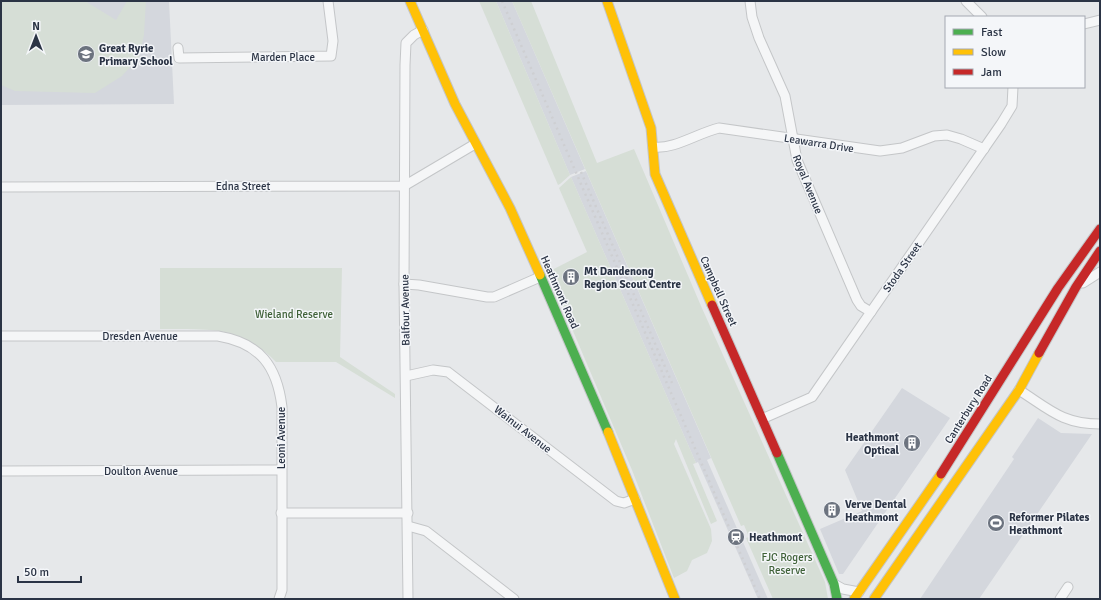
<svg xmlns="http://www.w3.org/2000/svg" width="1101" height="600" viewBox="0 0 1101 600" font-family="Signika,sans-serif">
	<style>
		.built { fill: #d4d7dd }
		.green { fill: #d6ded6 }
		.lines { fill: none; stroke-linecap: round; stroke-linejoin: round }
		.street-casing { stroke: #c4c6c8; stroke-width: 11 }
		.fast-casing { stroke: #c4c6c8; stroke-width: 11 }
		.slow-casing { stroke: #c4c6c8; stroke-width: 11 }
		.jam-casing { stroke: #c4c6c8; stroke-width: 11 }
		.street { stroke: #f5f6f7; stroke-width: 9 }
		.fast { stroke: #4caf50; stroke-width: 9 }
		.slow { stroke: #ffc107; stroke-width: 9 }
		.jam { stroke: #c62828; stroke-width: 9 }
		.rail { stroke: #cecfd2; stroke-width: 2.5; stroke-dasharray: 2 4; stroke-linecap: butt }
		.labels { text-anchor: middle; stroke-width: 3; stroke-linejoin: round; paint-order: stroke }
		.poi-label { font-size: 11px; font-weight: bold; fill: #2b3445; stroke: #f4f6f9; text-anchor: start }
		.street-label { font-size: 11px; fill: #2b3445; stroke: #f4f6f9 }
		.park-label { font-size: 11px; fill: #3f6138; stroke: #f4f6f9 }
	</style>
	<rect width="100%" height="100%" fill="#e6e8ea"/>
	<g class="built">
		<polygon points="1,1 169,1 174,104 1,105"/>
		<polygon points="496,1 512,1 585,169 570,175"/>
		<polygon points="586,171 711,458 707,460 768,599 758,599 698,462 696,463 571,177"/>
		<polygon points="902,388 950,418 843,574 839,574 820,529 862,511 845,470"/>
		<polygon points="1038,418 1061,433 1092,434 979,599 920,599 1014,459 1012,457"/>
	</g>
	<g class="green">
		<polygon points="1,1 85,1 116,20 127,1 146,1 144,35 139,57 122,76 95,93 15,91 1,85"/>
		<polygon points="479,1 496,1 570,175 560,184 558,185"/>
		<polygon points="512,1 531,1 597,163 634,149 701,306 825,582 828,599 773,599 746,538 749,537 744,525 741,526"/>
		<polygon points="571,177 696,463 693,464 717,521 711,524 676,439 674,444 711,529 712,541 707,553 692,560 687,571 674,578 632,470 548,272 587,252 559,188"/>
		<path d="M160,268H342L340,357L395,394V398L336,362H276C239,324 209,330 160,329Z"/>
	</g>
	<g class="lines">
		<g class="street-casing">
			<g id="street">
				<polyline points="750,1 752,17 759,38 785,96 797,160 857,300 861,306 871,312"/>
				<polyline points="966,1 982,17"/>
				<polyline points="1084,24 1100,20"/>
				<polyline points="178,48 179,58 331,56 333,41 328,1"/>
				<path d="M653,147C673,150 698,133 719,128L880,151L902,148L934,136L947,135L961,139L984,149"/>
				<polyline points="1,187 404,186 475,144"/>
				<polyline points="1083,283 1100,272"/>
				<polyline points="404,284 419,285 487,297 494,297 540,277"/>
				<path d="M1,336H218C260,343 277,366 282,407V590L279,599"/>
				<polyline points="406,376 433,370 448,372 616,501 624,503 635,499"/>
				<path d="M1019,390C1049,409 1062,424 1100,424"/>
				<polyline points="762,419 812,397 1001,124 1012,106 1013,87"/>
				<polyline points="1,471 281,470"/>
				<polyline points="281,513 408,513"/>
				<polyline points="408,526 426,531 514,599"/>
				<polyline points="834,584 843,589 859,592"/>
				<polyline points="408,599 404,284 405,65 406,43 414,35 423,30"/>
				<polyline points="1060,599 1068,587"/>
			</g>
		</g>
		<g class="fast-casing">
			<g id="fast">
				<polyline points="540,275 608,432"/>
				<polyline points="777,453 834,584 837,599"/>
			</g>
		</g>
		<g class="slow-casing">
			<g id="slow">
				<polyline points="410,1 455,104 510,208 540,275"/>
				<polyline points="607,1 651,128 655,174 712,305"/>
				<polyline points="608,432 675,599"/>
				<polyline points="854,599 941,474"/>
				<polyline points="874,599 1019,390 1039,353"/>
			</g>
		</g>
		<g class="jam-casing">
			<g id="jam">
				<polyline points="712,305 777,453"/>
				<polyline points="1039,353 1076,287 1100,251"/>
				<polyline points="941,474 1058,288 1100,229"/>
			</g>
		</g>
		<use href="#street" class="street"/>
		<use href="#fast" class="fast"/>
		<use href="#slow" class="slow"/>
		<use href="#jam" class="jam"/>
		<g class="rail">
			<polyline points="502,1 760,599"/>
			<polyline points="581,172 672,383"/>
		</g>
	</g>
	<defs>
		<g id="school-disc" transform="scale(0.9)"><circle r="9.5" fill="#6c737f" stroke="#f4f6f9"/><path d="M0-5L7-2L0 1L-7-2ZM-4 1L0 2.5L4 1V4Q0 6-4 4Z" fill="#fff"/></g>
		<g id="building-disc" transform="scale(0.9)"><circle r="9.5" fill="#6c737f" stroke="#f4f6f9"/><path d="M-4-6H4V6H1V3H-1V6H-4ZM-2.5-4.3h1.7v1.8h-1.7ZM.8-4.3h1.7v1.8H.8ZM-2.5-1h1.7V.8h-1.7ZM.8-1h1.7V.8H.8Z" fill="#fff"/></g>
		<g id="stadium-disc" transform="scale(0.9)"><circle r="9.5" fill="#6c737f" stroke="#f4f6f9"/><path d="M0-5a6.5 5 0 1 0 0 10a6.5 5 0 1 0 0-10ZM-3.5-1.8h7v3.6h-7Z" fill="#fff"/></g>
		<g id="station-disc" transform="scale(0.9)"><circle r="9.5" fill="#6c737f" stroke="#f4f6f9"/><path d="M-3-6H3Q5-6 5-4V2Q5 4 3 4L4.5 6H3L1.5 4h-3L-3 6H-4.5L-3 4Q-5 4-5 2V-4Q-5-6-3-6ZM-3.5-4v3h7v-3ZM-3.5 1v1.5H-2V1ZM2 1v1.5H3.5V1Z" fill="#fff"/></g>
	</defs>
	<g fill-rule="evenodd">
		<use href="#school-disc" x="86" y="54"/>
		<use href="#building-disc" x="571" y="277"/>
		<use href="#building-disc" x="912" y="443"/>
		<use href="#building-disc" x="832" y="510"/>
		<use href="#stadium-disc" x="996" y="523"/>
		<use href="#station-disc" x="736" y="537"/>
	</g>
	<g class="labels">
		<g class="poi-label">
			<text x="99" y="52">Great Ryrie<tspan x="99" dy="13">Primary School</tspan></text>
			<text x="584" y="275">Mt Dandenong<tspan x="584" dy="13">Region Scout Centre</tspan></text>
			<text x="899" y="441" text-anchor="end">Heathmont<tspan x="899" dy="13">Optical</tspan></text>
			<text x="845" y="508">Verve Dental<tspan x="845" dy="13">Heathmont</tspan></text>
			<text x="1009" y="521">Reformer Pilates<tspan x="1009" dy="13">Heathmont</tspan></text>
			<text x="749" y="541">Heathmont</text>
		</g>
		<g class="street-label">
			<text x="283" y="61">Marden Place</text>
			<text transform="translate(819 143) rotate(9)" y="4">Leawarra Drive</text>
			<text transform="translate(808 184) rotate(68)" y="4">Royal Avenue</text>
			<text x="243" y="190">Edna Street</text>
			<text transform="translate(902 267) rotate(-55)" y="4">Stoda Street</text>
			<text transform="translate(719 291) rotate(66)" y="4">Campbell Street</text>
			<text transform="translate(560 292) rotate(66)" y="4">Heathmont Road</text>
			<text transform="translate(405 310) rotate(-91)" y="4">Balfour Avenue</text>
			<text x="140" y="340">Dresden Avenue</text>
			<text transform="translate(968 409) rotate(-58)" y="4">Canterbury Road</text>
			<text transform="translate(523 429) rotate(38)" y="4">Wainui Avenue</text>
			<text transform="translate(281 438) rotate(-90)" y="4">Leoni Avenue</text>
			<text x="141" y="475">Doulton Avenue</text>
		</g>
		<g class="park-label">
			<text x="294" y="318">Wieland Reserve</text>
			<text x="787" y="561">FJC Rogers<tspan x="787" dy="13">Reserve</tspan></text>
		</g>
	</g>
	<rect width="1101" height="600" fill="none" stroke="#2b3445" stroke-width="4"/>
	<rect x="945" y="16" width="140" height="72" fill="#f4f6f9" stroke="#a4a8b1"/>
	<rect x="953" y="29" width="20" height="6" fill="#4caf50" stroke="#a4a8b1"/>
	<text x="981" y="36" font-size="12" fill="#2b3445">Fast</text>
	<rect x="953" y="49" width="20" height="6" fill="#ffc107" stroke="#a4a8b1"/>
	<text x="981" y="56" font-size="12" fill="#2b3445">Slow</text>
	<rect x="953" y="69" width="20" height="6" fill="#c62828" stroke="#a4a8b1"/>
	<text x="981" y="76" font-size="12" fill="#2b3445">Jam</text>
	<g transform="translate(36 36)" stroke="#f4f6f9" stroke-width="3" paint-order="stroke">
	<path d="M0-3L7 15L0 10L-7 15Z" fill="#2b3445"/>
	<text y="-6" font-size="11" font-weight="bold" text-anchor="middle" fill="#2b3445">N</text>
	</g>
	<path d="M18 576v6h63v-6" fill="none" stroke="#2b3445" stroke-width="2"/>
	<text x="24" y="576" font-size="12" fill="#2b3445" stroke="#f4f6f9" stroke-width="3" paint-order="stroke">50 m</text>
</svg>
